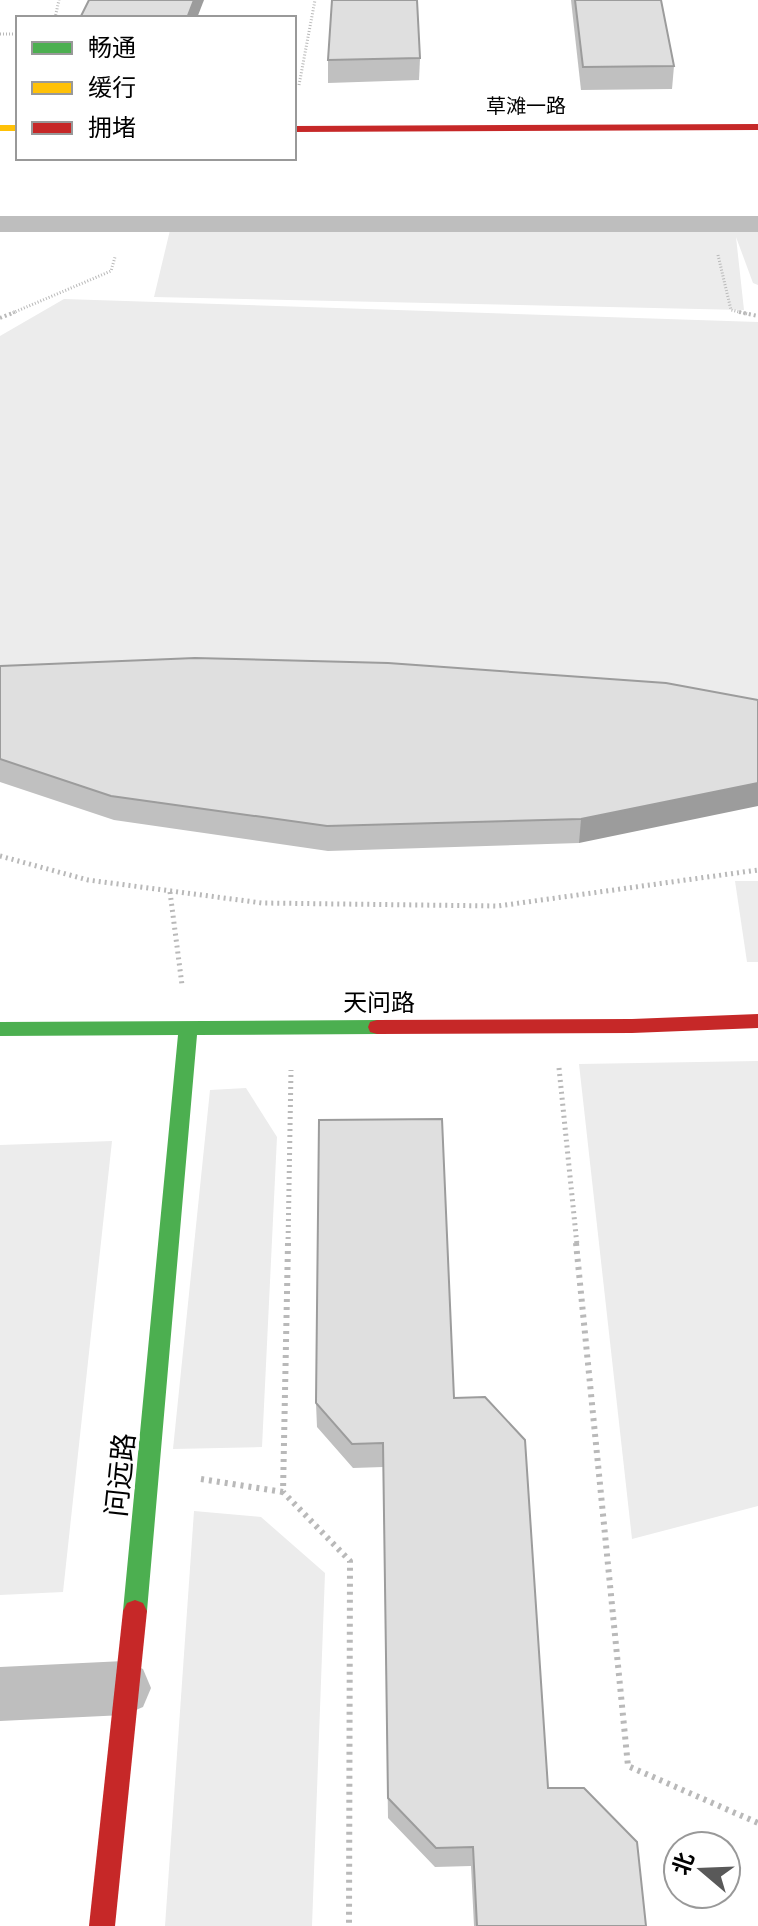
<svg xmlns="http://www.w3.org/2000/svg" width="758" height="1926" viewBox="0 0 758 1926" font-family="Inter,'Noto Sans SC',sans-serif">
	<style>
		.green { fill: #ececec }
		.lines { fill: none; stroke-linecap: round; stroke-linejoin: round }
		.path-far3 { stroke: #b9b9b9; stroke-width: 3; stroke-dasharray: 1 2; stroke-linecap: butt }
		.path-far2 { stroke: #b9b9b9; stroke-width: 4; stroke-dasharray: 2 3; stroke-linecap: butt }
		.path-far1 { stroke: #b9b9b9; stroke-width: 5; stroke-dasharray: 2 4; stroke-linecap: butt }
		.path { stroke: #b9b9b9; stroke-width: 6; stroke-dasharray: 3 5; stroke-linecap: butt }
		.street { fill: #bebebe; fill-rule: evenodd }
		.fast { fill: #4caf50; fill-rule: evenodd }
		.slow { fill: #ffc107; fill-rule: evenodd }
		.jam { fill: #c62828; fill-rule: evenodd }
		.wall { fill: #c0c0c0 }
		.shaded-wall { fill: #9c9c9c }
		.building { fill: #dfdfdf; stroke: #9c9c9c; stroke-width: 2 }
		.labels { text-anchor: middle; stroke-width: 7; stroke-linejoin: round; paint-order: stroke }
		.far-street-label { font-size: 20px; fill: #000; stroke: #fff }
		.street-label { font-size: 24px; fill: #000; stroke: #fff }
		.near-street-label { font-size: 28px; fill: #000; stroke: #fff }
	</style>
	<rect width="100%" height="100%" fill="#fff"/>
	<g class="green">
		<polygon points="171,226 758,229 758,285 753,283 736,237 744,310 154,297"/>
		<polygon points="64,299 758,322 758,806 0,782 0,336"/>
		<polygon points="735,881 758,881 758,962 747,962"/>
		<polygon points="758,1061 758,1506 632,1539 579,1064"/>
		<polygon points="246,1088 277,1137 262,1447 173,1449 210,1090"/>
		<polygon points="112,1141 63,1592 0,1595 0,1145"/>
		<polygon points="194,1511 261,1517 325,1573 312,1926 165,1926"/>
	</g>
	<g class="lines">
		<g class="path-far3">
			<polyline points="55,18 59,0"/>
			<polyline points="0,34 18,34"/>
			<polyline points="299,85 315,0"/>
			<polyline points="718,255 731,310 748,314"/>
			<polyline points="10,314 111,271 115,257"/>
		</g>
		<g class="path-far2">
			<polyline points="739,312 758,316"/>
			<polyline points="0,318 15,312"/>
		</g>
		<g class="path-far1">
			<polyline points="0,856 88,880 262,903 498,906 758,870"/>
			<polyline points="170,892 182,985"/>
			<polyline points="559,1068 577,1245"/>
			<polyline points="288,1245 291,1070"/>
		</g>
		<g class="path">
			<polyline points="288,1243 283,1492 350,1561 349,1926"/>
			<polyline points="576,1243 628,1766 758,1823"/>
			<polyline points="201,1479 283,1492"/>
		</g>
		<g class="street">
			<rect x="0" y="216" width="758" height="16"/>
			<polygon points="124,1661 143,1669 151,1688 143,1707 124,1715 0,1721 0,1667"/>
		</g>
		<polygon class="fast" points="377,1020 384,1022 386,1027 384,1032 377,1034 197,1035 147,1611 143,1619 135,1622 127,1619 123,1611 178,1035 0,1036 0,1022"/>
		<rect class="slow" x="0" y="125" width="18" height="6"/>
		<g class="jam">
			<polygon points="758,124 758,130 294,132 294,126"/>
			<polygon points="758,1014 758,1028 632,1033 377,1034 370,1032 368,1027 370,1022 377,1020 632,1019"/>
			<polygon points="135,1600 143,1603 147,1611 115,1926 89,1926 123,1611 127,1603"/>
		</g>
	</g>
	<g class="wall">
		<polygon points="571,0 661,0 674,66 672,89 581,90"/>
		<polygon points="420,58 419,80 328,83 328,60"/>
		<polygon points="0,666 666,683 579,843 328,851 114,820 0,782"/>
		<polygon points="454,1398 548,1788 646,1926 474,1926 471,1866 435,1867 388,1818 383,1467 353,1468 317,1427 316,1403"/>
	</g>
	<g class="shaded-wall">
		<polygon points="194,0 204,0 197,18 187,18"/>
		<polygon points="758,783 758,806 579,843 581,819"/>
	</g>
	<g class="building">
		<polygon points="89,0 194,0 187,18 80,18"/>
		<polygon points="332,0 417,0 420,58 328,60"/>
		<polygon points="575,0 661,0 674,66 583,67"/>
		<polygon points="195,658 388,663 666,683 758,700 758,783 581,819 327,826 111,796 0,759 0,666"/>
		<polygon points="442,1119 454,1398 485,1397 525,1440 548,1788 584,1788 637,1842 646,1926 477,1926 473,1847 436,1848 388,1798 383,1443 352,1444 316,1403 319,1120"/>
	</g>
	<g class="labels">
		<g class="far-street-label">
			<text x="526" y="113">草滩一路</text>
		</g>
		<g class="street-label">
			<text x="379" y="1011">天问路</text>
		</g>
		<g class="near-street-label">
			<text transform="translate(120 1475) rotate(-84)" y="10">问远路</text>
		</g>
	</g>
	<rect x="16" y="16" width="280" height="144" fill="#ffffff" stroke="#999999" stroke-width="2"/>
	<rect x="32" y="42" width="40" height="12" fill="#4caf50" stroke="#999999" stroke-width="2"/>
	<text x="88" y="56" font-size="24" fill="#000000">畅通</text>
	<rect x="32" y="82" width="40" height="12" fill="#ffc107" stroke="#999999" stroke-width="2"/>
	<text x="88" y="96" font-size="24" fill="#000000">缓行</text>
	<rect x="32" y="122" width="40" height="12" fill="#c62828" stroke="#999999" stroke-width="2"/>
	<text x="88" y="136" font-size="24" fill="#000000">拥堵</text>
	<g transform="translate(702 1870) rotate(289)"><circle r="38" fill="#ffffff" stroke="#999999" stroke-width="2"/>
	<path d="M0-6L14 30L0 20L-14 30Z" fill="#595959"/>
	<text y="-12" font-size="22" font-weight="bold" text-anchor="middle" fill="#000000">北</text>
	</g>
</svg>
